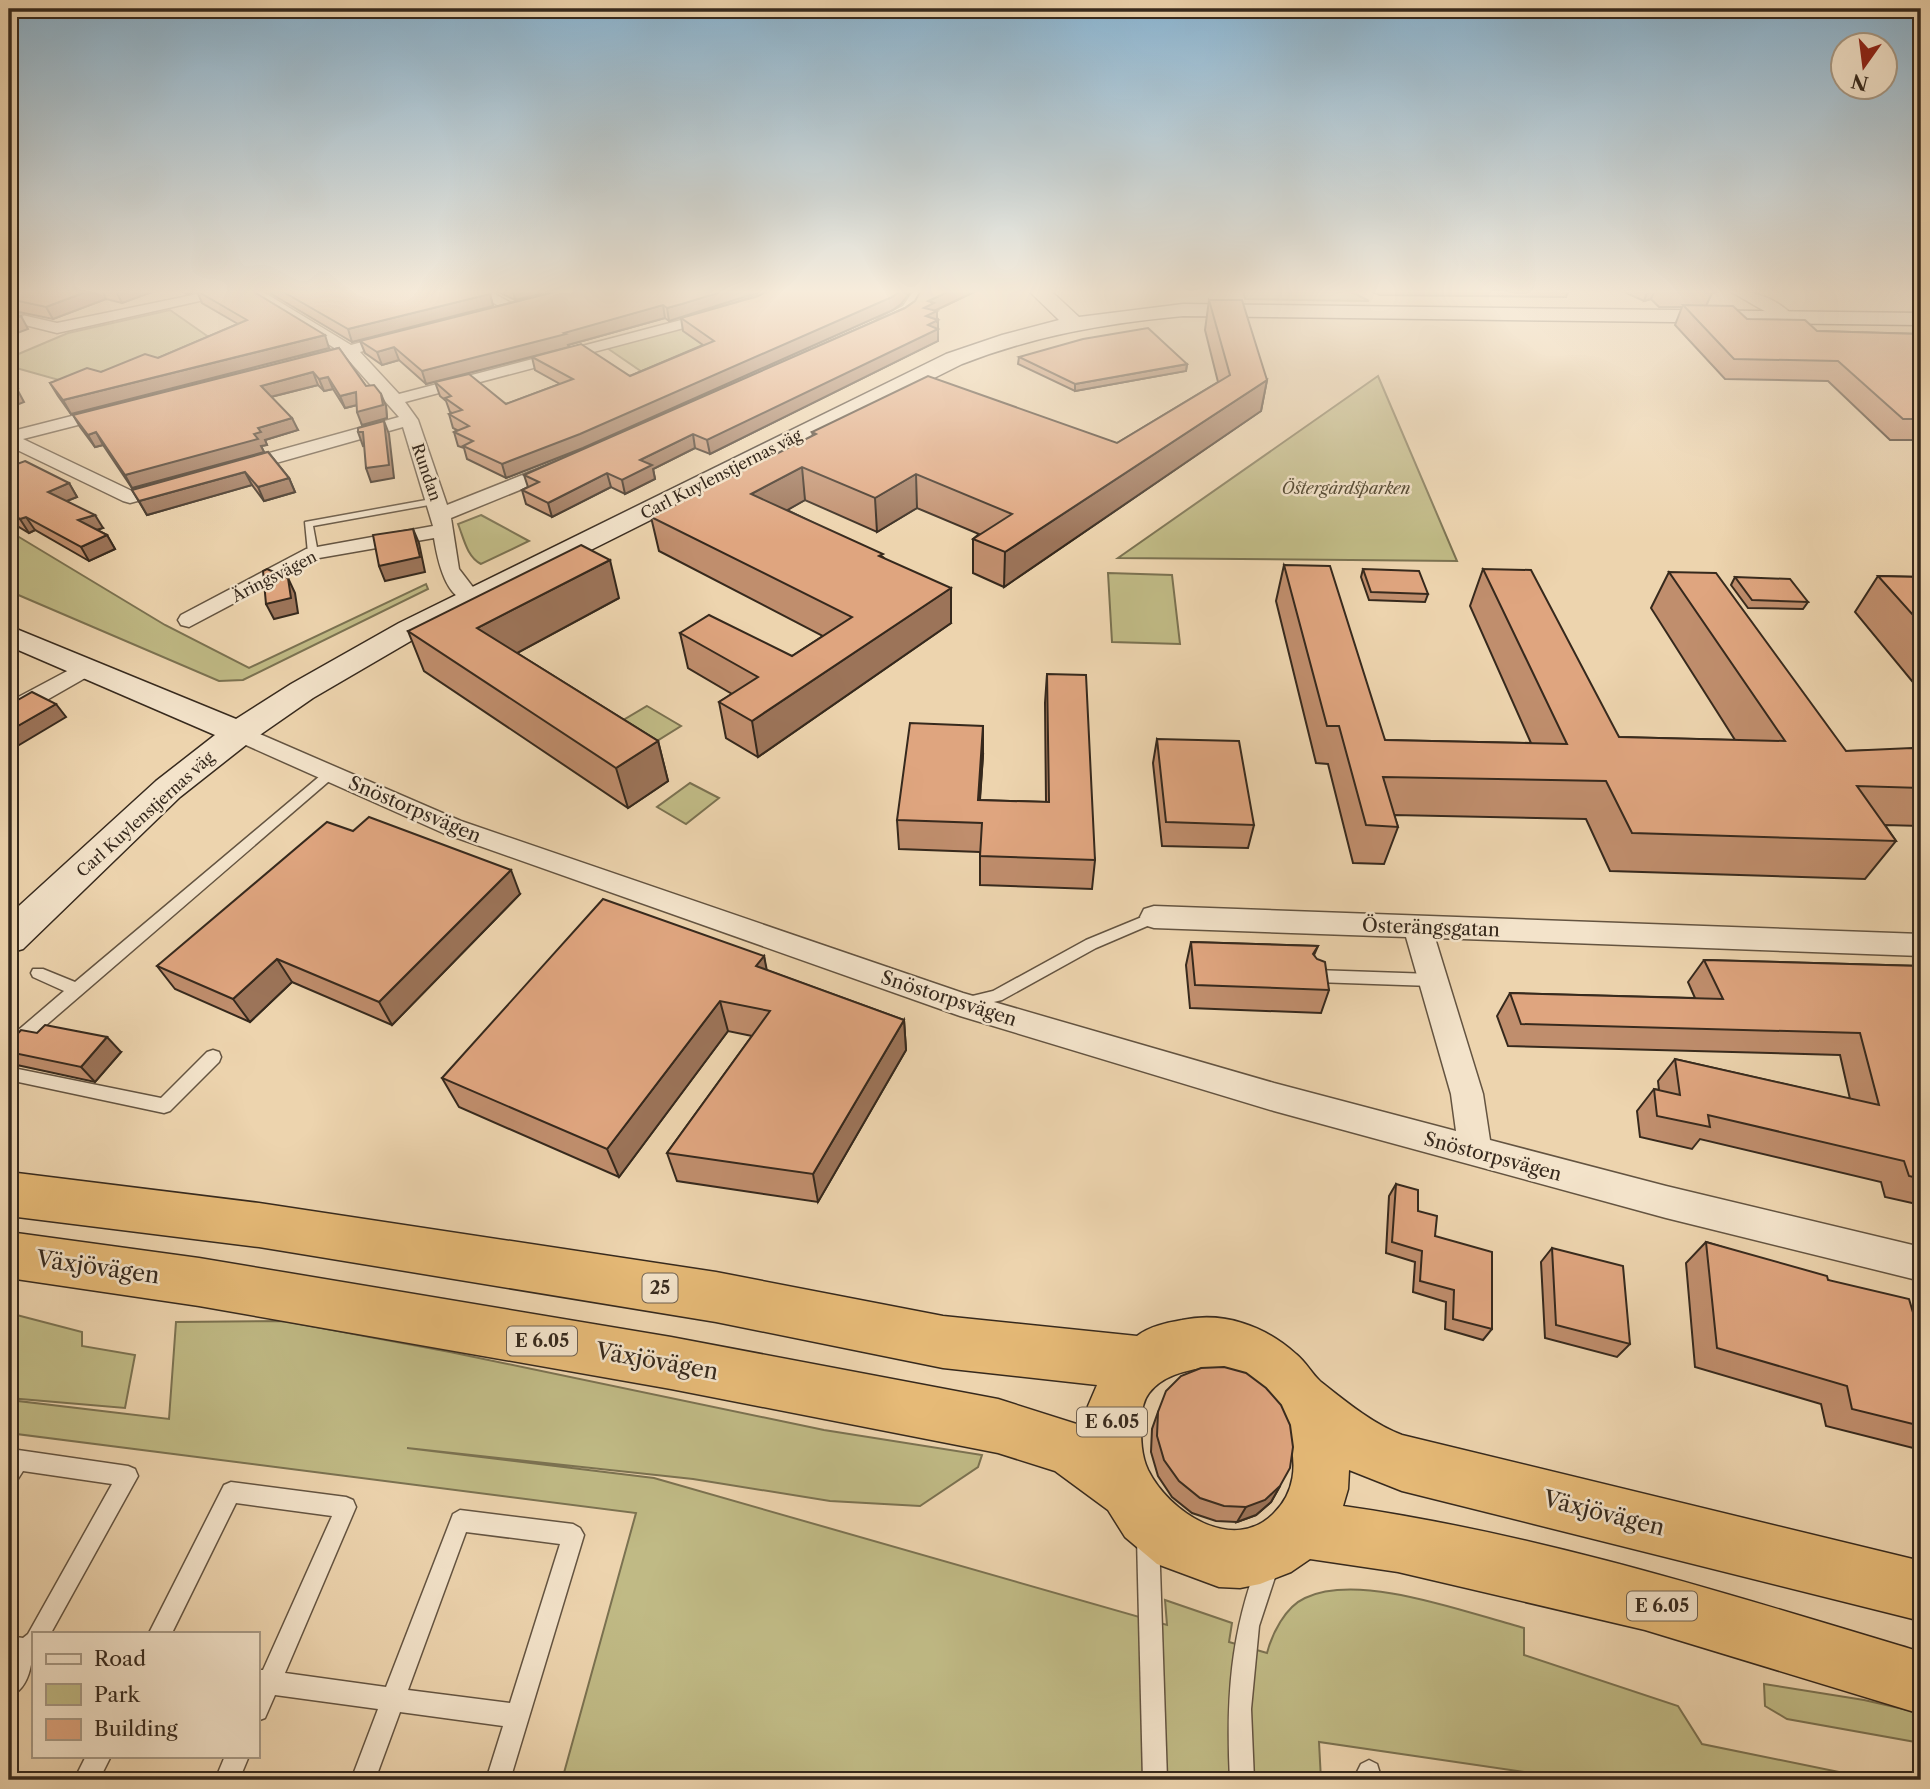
<svg xmlns="http://www.w3.org/2000/svg" width="1930" height="1789" viewBox="0 0 1930 1789" font-family="'Libre Caslon Text',serif">
	<style>
		.green { fill: #c0ba85; stroke: #7b7251; stroke-width: 2 }
		.lines { fill: none; stroke-linecap: round; stroke-linejoin: round }
		.lane-casing { stroke: #645441; stroke-width: 3 }
		.street-casing { stroke: #645441; stroke-width: 3 }
		.secondary-casing { stroke: #36291d; stroke-width: 3 }
		.highway-casing { stroke: #36291d; stroke-width: 3 }
		.lane { fill: #f3e3ca; fill-rule: evenodd }
		.street { fill: #f3e3ca; fill-rule: evenodd }
		.secondary { fill: #f3e3ca; fill-rule: evenodd }
		.highway { fill: #e6ba77; fill-rule: evenodd }
		.wall { fill: #c08e6d; stroke: #36291d; stroke-width: 2 }
		.shaded-wall { fill: #9c7459; stroke: #36291d; stroke-width: 2 }
		.building { fill: #dfa57f; stroke: #36291d; stroke-width: 2 }
		.labels { text-anchor: middle; stroke-width: 5; stroke-linejoin: round; paint-order: stroke }
		.far-street-label { font-size: 16px; fill: #36291d; stroke: #f3e3ca }
		.far-park-label { font-size: 16px; font-style: italic; fill: #584d37; stroke: #f3e3ca }
		.shield { fill: #f3e3ca; stroke: #6f6151; stroke-width: 2 }
		.shield-label { font-size: 18px; font-weight: bold; fill: #36291d }
		.street-label { font-size: 19px; fill: #36291d; stroke: #f3e3ca }
		.near-street-label { font-size: 23px; fill: #36291d; stroke: #f3e3ca }
	</style>
	<rect width="100%" height="100%" fill="#edd4ae"/>
	<filter id="stains"><feTurbulence type="fractalNoise" baseFrequency=".00286" numOctaves="4"/><feColorMatrix values="0 0 0 0 .2 0 0 0 0 .09 0 0 0 0 .02 0 0 0 .5 -.17"/></filter>
	<radialGradient id="worn" r=".72"><stop offset=".6" stop-color="#630" stop-opacity="0"/><stop offset="1" stop-color="#630" stop-opacity=".3"/></radialGradient>
	<g class="green">
		<polygon points="1243,290 1348,290 1369,301 1245,299"/>
		<polygon points="170,310 223,347 73,384 9,366 9,358 68,333"/>
		<polygon points="694,324 729,346 651,378 607,348"/>
		<polygon points="1378,376 1457,561 1118,558"/>
		<path d="M481,515L529,541L481,564C467,557 464,539 458,524Z"/>
		<polygon points="9,531 165,625 249,668 426,584 428,589 243,680 219,681 9,591"/>
		<polygon points="1108,573 1172,575 1180,644 1112,642"/>
		<polygon points="647,706 681,726 652,744 615,725"/>
		<polygon points="690,783 719,798 686,824 657,807"/>
		<polygon points="9,1313 82,1332 82,1346 135,1355 125,1408 9,1398"/>
		<path d="M284,1321L450,1352L824,1430L982,1455L978,1467L920,1506L830,1501L693,1479L407,1448L654,1478L1167,1625L1165,1600L1232,1623L1229,1642L1267,1653C1272,1634 1285,1607 1305,1598C1360,1572 1467,1613 1524,1628V1655L1678,1706L1702,1744L1878,1780H1580L1319,1742L1321,1780H562L636,1513L9,1433V1400L169,1419L176,1322Z"/>
		<polygon points="1764,1684 1864,1700 1921,1713 1921,1743 1787,1719 1765,1706"/>
	</g>
	<g class="lines">
		<g class="lane-casing">
			<g id="lane">
				<polygon points="437,498 442,501 440,503 313,526 318,553 313,556 308,553 305,522"/>
				<polygon points="331,769 337,773 335,776 15,1052 9,1053 9,1038 64,991 33,977 31,973 33,969 43,969 75,982 327,770"/>
				<polygon points="1154,912 1159,913 1161,917 1159,921 1096,948 1002,1000 965,1009 960,1007 957,1003 960,999 993,991 1086,940"/>
				<polygon points="1315,970 1432,974 1437,976 1439,980 1437,984 1432,986 1315,982 1310,980 1308,976 1310,972"/>
				<polygon points="213,1050 219,1052 221,1057 219,1062 170,1111 164,1113 9,1080 9,1063 18,1069 161,1098 207,1052"/>
				<path d="M18,1450L128,1466L135,1469L138,1476L51,1633H33C33,1655 33,1687 9,1697V1664L12,1659L9,1658V1636L23,1638L28,1634L112,1484L23,1471L16,1482L9,1485V1456Z"/>
				<path d="M231,1482L346,1497L353,1500L356,1507L285,1673L386,1687L453,1514L460,1510L573,1524L580,1528L584,1535L510,1780H486L503,1726L400,1712L375,1780H351L378,1709L275,1695L265,1718L257,1721V1670H263L332,1516L236,1503L172,1633H149L224,1485ZM466,1532L560,1544L510,1703L408,1690Z"/>
				<polygon points="1148,1527 1155,1531 1159,1538 1167,1780 1143,1780 1137,1538 1141,1531"/>
				<path d="M1268,1554L1276,1557L1279,1565L1259,1626L1251,1709L1254,1780H1230C1226,1701 1230,1632 1260,1557Z"/>
				<polygon points="86,1756 111,1756 99,1780 74,1780"/>
				<polygon points="225,1756 249,1756 239,1780 215,1780"/>
				<polygon points="1369,1760 1377,1764 1382,1780 1358,1780 1357,1772 1361,1764"/>
			</g>
		</g>
		<g class="street-casing">
			<g id="street">
				<path d="M217,290H260L351,345L399,332L404,334L407,337L404,340L360,352L399,394L685,319L774,290H793L756,307L695,325L405,402L418,420L447,505L555,462H569L571,466L569,470L451,518L459,569L472,586L485,597L482,602C447,610 438,562 434,538L319,558L189,627L181,625L178,620L181,615L306,549L433,526L403,427L244,472H230L228,468L230,464L399,417L345,356L306,366L300,364L298,361L300,358L336,349L244,291L57,333L9,321V312L57,323Z"/>
				<polygon points="470,290 488,290 520,308 513,312 508,311"/>
				<path d="M914,290H928C918,306 900,330 878,325L875,322L878,319L903,306Z"/>
				<path d="M1729,290C1753,290 1779,299 1795,318L1787,323C1782,321 1732,293 1729,290Z"/>
				<polygon points="111,406 120,411 117,415 23,439 132,491 171,480 180,486 178,490 130,503 123,501 9,446 9,432"/>
				<polygon points="86,661 94,663 97,668 94,673 17,717 9,719 9,702"/>
				<polygon points="239,725 461,821 963,993 1274,1083 1456,1131 1451,1094 1406,937 1154,928 1144,925 1140,917 1144,909 1154,906 1921,934 1921,956 1435,938 1483,1094 1490,1140 1666,1186 1921,1247 1921,1281 1666,1218 1274,1111 960,1016 443,833 230,738 227,733 230,728"/>
			</g>
		</g>
		<g class="secondary-casing">
			<path id="secondary" d="M1028,290H1050L1079,317L1183,304L1921,313V325L1183,316C1106,323 1034,336 962,364L421,635L313,698L251,741L180,797L23,949L9,953V915L156,781L215,735L9,646V626L236,719L291,684L399,623L946,354L1002,335L1059,320Z"/>
		</g>
		<g class="highway-casing">
			<path id="highway" d="M9,1172L259,1203L716,1272L943,1316L1137,1336C1150,1326 1166,1323 1182,1320C1224,1311 1265,1326 1296,1354C1306,1362 1312,1374 1321,1382C1345,1401 1373,1424 1402,1435L1921,1561V1621L1402,1491L1349,1470L1348,1489L1343,1506C1540,1534 1731,1595 1921,1652V1714L1645,1630L1398,1572L1310,1559L1291,1572L1260,1584L1240,1588L1219,1587L1157,1564L1125,1537L1108,1510L1055,1471L998,1453L671,1389L199,1306L9,1278V1232L199,1258L671,1337L998,1399L1086,1427L1088,1406L1097,1385L943,1368L716,1322L259,1247L9,1216ZM1206,1367C1216,1369 1228,1370 1237,1374C1284,1398 1316,1472 1274,1513C1233,1555 1169,1512 1148,1470C1141,1455 1141,1439 1141,1423C1142,1413 1142,1402 1149,1393C1163,1375 1185,1371 1206,1367Z"/>
		</g>
		<use href="#lane" class="lane"/>
		<use href="#street" class="street"/>
		<use href="#secondary" class="secondary"/>
		<use href="#highway" class="highway"/>
	</g>
	<g class="wall">
		<polygon points="9,290 157,290 122,303 106,299 53,319 9,310"/>
		<polygon points="180,290 251,290 329,348 71,414 58,396 50,383 101,372 158,358 238,324 202,303 197,291 187,294"/>
		<polygon points="265,290 483,290 490,294 493,306 352,342"/>
		<polygon points="494,290 558,290 515,300"/>
		<polygon points="562,290 766,290 684,316 669,321 665,318 568,345 569,347 426,384 399,360 382,365 365,353 360,341"/>
		<polygon points="978,290 934,311 937,311 937,320 938,320 938,341 710,454 695,448 653,469 655,479 625,494 611,487 552,517 526,504 522,490 528,487 524,475 905,308 915,301"/>
		<polygon points="1370,290 1569,290 1566,297 1380,295 1372,292"/>
		<polygon points="1620,290 1722,290 1712,293 1706,306 1747,319 1817,331 1921,334 1921,440 1890,440 1828,381 1725,379 1675,325 1682,307 1659,307 1651,299 1644,301"/>
		<polygon points="755,297 901,304 893,310 583,448 506,478 467,459 464,448 458,446 454,432 457,430 453,428 449,414 452,413 450,412 446,401 440,396 435,382 506,404 560,384 535,370 532,357 630,376 703,345 683,331 681,318"/>
		<polygon points="1209,300 1267,380 1261,411 1004,587 973,573 973,539 979,534 917,508 877,532 805,500 787,510 883,557 951,623 758,757 726,738 719,702 732,694 688,668 680,633 792,656 823,636 659,551 651,517 813,436 812,432 1117,443 1218,382 1205,330"/>
		<polygon points="339,348 366,386 386,406 387,418 362,425 357,405 345,408 333,389 324,391 318,385 271,397 298,430 265,440 267,445 261,446 264,452 132,488 103,445 95,447 80,427 73,415"/>
		<polygon points="1019,357 1187,364 1186,371 1075,391 1018,364"/>
		<polygon points="268,452 289,478 295,492 264,501 252,485 147,515 132,490"/>
		<polygon points="9,467 69,483 77,497 67,501 103,528 97,530 107,535 115,549 89,561 35,530 29,533 9,521"/>
		<polygon points="1284,565 1385,740 1531,743 1470,606 1483,569 1619,737 1735,740 1651,608 1669,572 1846,751 1921,749 1921,826 1885,825 1896,841 1865,879 1610,871 1586,819 1394,815 1398,827 1384,864 1353,863 1328,764 1316,763 1276,601"/>
		<polygon points="1363,569 1428,594 1425,602 1369,600 1361,577"/>
		<polygon points="1878,576 1921,577 1921,692 1855,612"/>
		<polygon points="1735,577 1808,602 1803,609 1748,608 1731,585"/>
		<polygon points="619,598 517,653 658,741 668,781 628,808 424,671 408,631"/>
		<polygon points="1047,674 1095,860 1092,889 980,885 980,852 899,849 897,820 983,755 980,800 1046,802 1045,703"/>
		<polygon points="1157,739 1254,825 1248,848 1162,846 1153,763"/>
		<polygon points="353,831 520,894 392,1025 292,982 250,1022 175,989 157,966"/>
		<polygon points="1191,942 1318,946 1314,955 1329,990 1321,1013 1190,1008 1186,965"/>
		<polygon points="764,956 766,970 904,1020 906,1050 818,1202 677,1181 667,1153 752,1036 728,1031 619,1177 459,1107 442,1078"/>
		<polygon points="1704,960 1921,966 1921,1205 1885,1197 1881,1182 1700,1139 1692,1149 1640,1137 1637,1111 1654,1089 1659,1090 1658,1081 1675,1059 1850,1099 1840,1055 1508,1046 1497,1016 1510,993 1695,998 1688,982"/>
		<polygon points="9,1043 121,1052 95,1082 17,1065 9,1057"/>
		<polygon points="1396,1184 1418,1211 1435,1236 1492,1329 1483,1340 1445,1329 1446,1302 1413,1292 1415,1262 1386,1253 1389,1196"/>
		<polygon points="1706,1242 1828,1280 1921,1336 1921,1450 1826,1426 1821,1404 1695,1367 1686,1263"/>
		<polygon points="1552,1248 1630,1344 1617,1357 1545,1338 1541,1262"/>
		<polygon points="1158,1412 1280,1486 1271,1502 1256,1515 1237,1522 1216,1521 1192,1513 1172,1497 1158,1476 1151,1452 1152,1429"/>
	</g>
	<g class="shaded-wall">
		<polygon points="91,290 102,290 106,299 53,319 46,307"/>
		<polygon points="119,290 157,290 122,303 116,291"/>
		<polygon points="185,290 205,290 187,294"/>
		<polygon points="513,290 558,290 515,300"/>
		<polygon points="727,290 766,290 669,321 667,308"/>
		<polygon points="902,290 912,290 901,304 893,310 583,448 506,478 502,464"/>
		<polygon points="952,290 978,290 934,311 937,311 937,321 938,320 938,341 710,454 707,440 924,308 928,301"/>
		<polygon points="1648,290 1655,290 1651,299 1644,301"/>
		<polygon points="490,294 493,306 352,342 348,329"/>
		<polygon points="663,305 665,318 568,345 569,347 426,384 422,371"/>
		<polygon points="21,316 28,329 9,336 9,321"/>
		<polygon points="325,335 329,348 71,414 63,400"/>
		<polygon points="394,347 399,360 382,365 377,352"/>
		<polygon points="1187,364 1186,371 1075,391 1075,384"/>
		<polygon points="313,372 318,385 266,398 261,386"/>
		<polygon points="328,377 333,389 324,391 319,379"/>
		<polygon points="1267,380 1261,411 1004,587 1005,552"/>
		<polygon points="17,389 24,402 9,408 9,393"/>
		<polygon points="356,392 361,404 345,408 340,396"/>
		<polygon points="381,394 386,406 387,418 362,425 357,412"/>
		<polygon points="292,418 298,430 265,440 267,445 261,446 264,452 132,488 125,475 254,434 258,428"/>
		<polygon points="384,421 389,434 394,478 371,482 366,468"/>
		<polygon points="96,432 103,445 95,447 88,435"/>
		<polygon points="358,432 363,432 368,445 363,446"/>
		<polygon points="693,434 695,448 653,469 655,479 625,494 622,480 640,460"/>
		<polygon points="802,467 805,500 756,528 751,494"/>
		<polygon points="245,472 252,485 147,515 139,501"/>
		<polygon points="607,473 611,487 552,517 548,503"/>
		<polygon points="916,474 917,508 877,532 875,498"/>
		<polygon points="289,478 295,492 264,501 258,487"/>
		<polygon points="69,483 77,497 56,505 48,492"/>
		<polygon points="95,515 103,528 86,533 78,520"/>
		<polygon points="26,517 35,530 29,533 20,519"/>
		<polygon points="413,529 419,543 425,572 385,581 379,566"/>
		<polygon points="107,535 115,549 89,561 81,547"/>
		<polygon points="610,560 619,598 491,667 477,628"/>
		<polygon points="288,578 295,593 298,613 274,619 266,604"/>
		<polygon points="951,588 951,623 758,757 752,721"/>
		<polygon points="9,684 17,695 9,700"/>
		<polygon points="56,704 66,717 9,751 9,731"/>
		<polygon points="983,726 983,755 978,823 978,800"/>
		<polygon points="658,741 668,781 628,808 616,768"/>
		<polygon points="511,870 520,894 392,1025 379,1002"/>
		<polygon points="764,956 770,986 756,966"/>
		<polygon points="277,959 292,982 250,1022 233,999"/>
		<polygon points="720,1001 728,1031 619,1177 607,1149"/>
		<polygon points="904,1020 906,1050 818,1202 813,1174"/>
		<polygon points="107,1037 121,1052 95,1082 81,1067"/>
		<polygon points="1280,1486 1271,1502 1256,1515 1237,1522 1246,1507"/>
	</g>
	<g class="building">
		<polygon points="9,290 91,290 46,307 9,299"/>
		<polygon points="202,290 251,290 325,335 63,400 50,383 87,368 101,372 145,354 158,358 247,320 197,291"/>
		<polygon points="280,290 483,290 490,294 348,329"/>
		<polygon points="562,290 727,290 682,304 667,308 663,305 564,333 566,334 422,371 394,347 377,352 360,341"/>
		<polygon points="772,290 902,290 892,297 580,434 502,464 463,446 473,441 454,432 469,426 449,414 462,410 445,398 451,396 435,382 469,374 506,404 573,379 532,357 581,344 630,376 714,341 681,318 755,297"/>
		<polygon points="921,290 952,290 928,301 934,303 924,308 937,311 926,316 938,320 928,325 938,329 707,440 693,434 640,460 652,465 622,480 607,473 548,503 522,490 539,482 524,475 905,308 915,301"/>
		<polygon points="1209,300 1242,300 1267,380 1005,552 973,539 1012,514 916,474 875,498 802,467 751,494 883,554 879,556 951,588 752,721 719,702 758,677 680,633 709,615 792,656 852,617 651,517 816,434 812,432 928,376 1117,443 1230,375"/>
		<polygon points="1683,305 1733,306 1747,319 1805,320 1817,331 1921,334 1921,419 1903,419 1838,361 1734,359"/>
		<polygon points="9,313 21,316 9,321"/>
		<polygon points="1148,328 1187,364 1075,384 1019,357 1083,339"/>
		<polygon points="339,348 366,386 374,385 381,394 383,405 357,412 356,392 340,396 328,377 319,379 313,372 261,386 292,418 258,428 261,432 254,434 258,439 125,475 96,432 88,435 73,415"/>
		<polygon points="9,387 17,389 9,393"/>
		<polygon points="384,421 389,465 366,468 363,432 358,432 358,428"/>
		<polygon points="268,452 289,478 258,487 245,472 139,501 132,490"/>
		<polygon points="25,461 69,483 48,492 95,515 78,520 107,535 81,547 26,517 20,519 9,513 9,467"/>
		<polygon points="413,529 420,557 379,566 373,535"/>
		<polygon points="581,545 610,560 477,628 658,741 616,768 408,631"/>
		<polygon points="1284,565 1330,566 1385,740 1567,744 1483,569 1531,570 1619,737 1785,741 1669,572 1716,573 1846,751 1912,748 1921,749 1921,788 1857,786 1896,841 1632,833 1606,781 1383,777 1398,827 1366,825 1339,726 1327,726"/>
		<polygon points="267,569 288,578 291,598 266,604 263,571"/>
		<polygon points="1363,569 1419,571 1428,594 1371,592"/>
		<polygon points="1878,576 1921,577 1921,624"/>
		<polygon points="1735,577 1790,579 1808,602 1752,600"/>
		<polygon points="1047,674 1086,675 1095,860 980,856 982,823 897,820 910,723 983,726 978,800 1049,802"/>
		<polygon points="32,692 56,704 9,731 9,705"/>
		<polygon points="1157,739 1239,741 1254,825 1166,822"/>
		<polygon points="369,817 511,870 379,1002 277,959 233,999 157,966 327,822 353,831"/>
		<polygon points="603,899 764,956 756,966 904,1020 813,1174 667,1153 770,1011 720,1001 607,1149 442,1078"/>
		<polygon points="1191,942 1318,946 1313,954 1317,959 1325,962 1329,990 1195,985"/>
		<polygon points="1704,960 1921,966 1921,1179 1909,1176 1904,1161 1708,1115 1710,1127 1657,1116 1654,1089 1680,1095 1675,1059 1879,1105 1860,1033 1521,1024 1510,993 1723,999"/>
		<polygon points="45,1025 107,1037 81,1067 9,1052 9,1043 21,1030 37,1033"/>
		<polygon points="1396,1184 1418,1190 1418,1211 1437,1216 1435,1236 1492,1252 1492,1329 1453,1319 1454,1290 1420,1281 1422,1251 1392,1242"/>
		<polygon points="1706,1242 1827,1276 1828,1280 1909,1299 1920,1336 1921,1336 1921,1426 1852,1409 1847,1386 1717,1348"/>
		<polygon points="1552,1248 1623,1266 1630,1344 1556,1325"/>
		<polygon points="1224,1367 1246,1373 1266,1388 1281,1405 1290,1425 1293,1447 1290,1468 1280,1486 1265,1500 1246,1507 1224,1506 1200,1498 1179,1481 1164,1460 1157,1436 1158,1412 1166,1391 1181,1376 1201,1368"/>
	</g>
	<linearGradient id="sky" x2="0" y2="1"><stop stop-color="#89b5d3"/><stop offset="0.54" stop-color="#f7ecdb"/><stop offset="1" stop-color="#f7ecdb" stop-opacity="0"/></linearGradient>
	<rect width="1930" height="540" fill="url(#sky)"/>
	<g class="labels">
		<g class="far-street-label">
			<text transform="translate(427 472) rotate(71)" y="6">Rundan</text>
			<text transform="translate(721 474) rotate(-27)" y="6">Carl Kuylenstjernas väg</text>
			<text transform="translate(274 576) rotate(-27)" y="6">Äringsvägen</text>
			<text transform="translate(145 814) rotate(-42)" y="6">Carl Kuylenstjernas väg</text>
		</g>
		<g class="far-park-label">
			<text x="1346" y="494">Östergårdsparken</text>
		</g>
		<g class="shield">
			<rect x="642.5" y="1273.5" width="35" height="29" rx="5"/>
			<rect x="507" y="1326.5" width="70" height="29" rx="5"/>
			<rect x="1077" y="1407.5" width="70" height="29" rx="5"/>
			<rect x="1627" y="1591.5" width="70" height="29" rx="5"/>
		</g>
		<g class="shield-label">
			<text x="660" y="1294">25</text>
			<text x="542" y="1347">E 6.05</text>
			<text x="1112" y="1428">E 6.05</text>
			<text x="1662" y="1612">E 6.05</text>
		</g>
		<g class="street-label">
			<text transform="translate(415 809) rotate(23)" y="7">Snöstorpsvägen</text>
			<text transform="translate(1431 927) rotate(2)" y="7">Österängsgatan</text>
			<text transform="translate(949 998) rotate(18)" y="7">Snöstorpsvägen</text>
			<text transform="translate(1493 1156) rotate(15)" y="7">Snöstorpsvägen</text>
		</g>
		<g class="near-street-label">
			<text transform="translate(98 1267) rotate(8)" y="8">Växjövägen</text>
			<text transform="translate(657 1361) rotate(10)" y="8">Växjövägen</text>
			<text transform="translate(1604 1513) rotate(14)" y="8">Växjövägen</text>
		</g>
	</g>
	<rect width="1930" height="1789" fill="none" stroke="#edd4ae" stroke-width="35"/>
	<rect x="10" y="10" width="1909" height="1768" fill="none" stroke="#36291d" stroke-width="3.5"/>
	<rect x="18" y="18" width="1895" height="1754" fill="none" stroke="#36291d" stroke-width="2"/>
	<rect x="32" y="1632" width="228" height="126" fill="#f3e3ca" stroke="#a79985" stroke-width="2"/>
	<rect x="46" y="1654" width="35" height="10" fill="#f3e3ca" stroke="#a79985" stroke-width="2"/>
	<text x="94" y="1666" font-size="21" fill="#36291d">Road</text>
	<rect x="46" y="1684" width="35" height="21" fill="#c0ba85" stroke="#a79985" stroke-width="2"/>
	<text x="94" y="1702" font-size="21" fill="#36291d">Park</text>
	<rect x="46" y="1719" width="35" height="21" fill="#dfa57f" stroke="#a79985" stroke-width="2"/>
	<text x="94" y="1736" font-size="21" fill="#36291d">Building</text>
	<g transform="translate(1864 66) rotate(194)"><circle r="33" fill="#f3e3ca" stroke="#a79985" stroke-width="2"/>
	<path d="M0-5L12 26L0 18L-12 26Z" fill="#8f2418"/>
	<text y="-10" font-size="19" font-weight="bold" text-anchor="middle" fill="#36291d">N</text>
	</g>
	<rect width="100%" height="100%" filter="url(#stains)"/>
	<rect width="100%" height="100%" fill="url(#worn)"/>
</svg>
